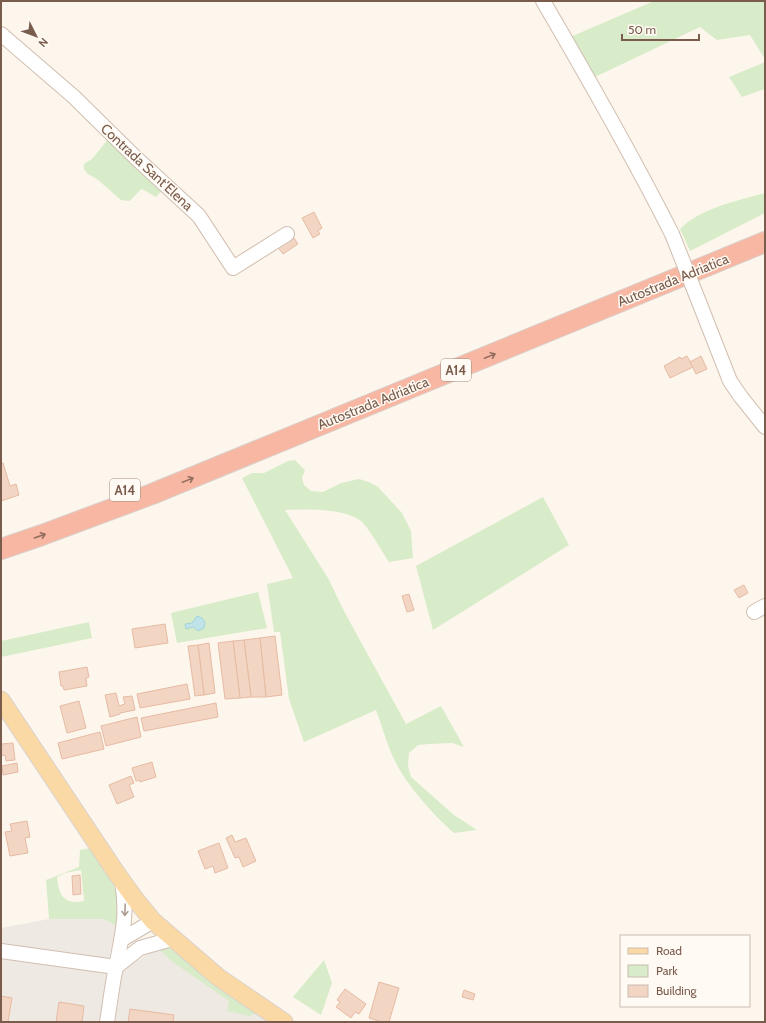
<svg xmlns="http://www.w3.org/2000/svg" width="766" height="1023" viewBox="0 0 766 1023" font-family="Cabin,sans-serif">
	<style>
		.industrial { fill: #efe9e4 }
		.green { fill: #d8ecc9; fill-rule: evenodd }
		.water { fill: #bfe3e8; stroke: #a5d3da }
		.building { fill: #f3d5c3; stroke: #e6bba3 }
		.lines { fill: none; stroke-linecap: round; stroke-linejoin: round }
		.minor-casing { stroke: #d1beb0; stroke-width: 16 }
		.major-casing { stroke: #dad1cd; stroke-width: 19 }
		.highway-casing { stroke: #dad1cd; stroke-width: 22 }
		.minor { stroke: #fff; stroke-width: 14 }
		.major { stroke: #fbd9a5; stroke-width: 17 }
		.highway { stroke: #f7b7a3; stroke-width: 20 }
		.minor-bridge-casing { stroke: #d1beb0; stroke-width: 16; stroke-linecap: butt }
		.minor-bridge { stroke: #fff; stroke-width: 14 }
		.oneway { stroke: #936e5e }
		.oneway2 { stroke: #af9d94 }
		.labels { text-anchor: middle; stroke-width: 3; stroke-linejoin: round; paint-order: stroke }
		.shield { fill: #fffaf3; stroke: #a28b7f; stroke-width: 1 }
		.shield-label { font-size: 13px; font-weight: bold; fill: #7a5c4d }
		.street-label { font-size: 14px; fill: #7a5c4d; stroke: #fffaf3 }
	</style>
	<rect width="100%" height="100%" fill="#fdf6ec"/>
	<polygon class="industrial" points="49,919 103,919 117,926 109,958 121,971 157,948 173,948 268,1022 1,1022 1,928"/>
	<g class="green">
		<polygon points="654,1 765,1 765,59 750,35 717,40 700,27 593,78 568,38"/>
		<polygon points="765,62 765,89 742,97 729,77"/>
		<path d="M109,138L164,188L156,197L142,189C137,192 134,198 129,201L121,200L97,179L88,174L84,169V164L92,159Z"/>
		<path d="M765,193V213L690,251L680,229C699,209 739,200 765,193Z"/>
		<path d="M295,460L305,470L302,478L304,485L311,491L323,492L341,483L359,479L369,482L378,487L402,513L411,531L413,558L389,562C381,550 372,533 363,523C349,508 305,509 285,510L328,578L345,613L406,724L441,706L464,747L452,743L429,744L418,745L409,753L408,766L411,777L454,815L477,830L454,833C433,815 404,782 393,757C386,742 382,725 376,710L304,742L289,699L280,632H274L267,584L293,578L242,478L252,473H264L288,461Z"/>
		<polygon points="543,497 569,545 433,630 416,566"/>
		<polygon points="258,592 267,628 177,643 171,613"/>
		<polygon points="89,622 92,638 1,657 1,641"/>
		<path d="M91,848L115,888L119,898L117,926L103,919H49L46,880L79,867L80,850ZM81,870L84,901C64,905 59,896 57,877L65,873Z"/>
		<polygon points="157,948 173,948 257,1013 249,1016 227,1011 229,1001 174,963"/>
		<polygon points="324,960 332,983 321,1015 293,997"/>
	</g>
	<polygon class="water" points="197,616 202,618 205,622 204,628 198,631 193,627 186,629 185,624 192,623"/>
	<g class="building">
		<polygon points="314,212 322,228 318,231 320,234 313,238 302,218"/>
		<polygon points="292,235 298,244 283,254 277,246"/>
		<polygon points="687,356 693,367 670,378 664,366 680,357 681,359"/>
		<polygon points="701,356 707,369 696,374 690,362"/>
		<polygon points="1,463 3,463 10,486 16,484 19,495 1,501"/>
		<polygon points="744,585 748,593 739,598 734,590"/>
		<polygon points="409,594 414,610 407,612 402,596"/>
		<polygon points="165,624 168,643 135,648 132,629"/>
		<polygon points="275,636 282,695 266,697 260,638"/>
		<polygon points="260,638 266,697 251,697 244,640"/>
		<polygon points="244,640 251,697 240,698 233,641"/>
		<polygon points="233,641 240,698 225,699 218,643"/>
		<polygon points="209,643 215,693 204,695 198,645"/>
		<polygon points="198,645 204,695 195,696 188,646"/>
		<polygon points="87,667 89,677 86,678 87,686 64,690 63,686 61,686 59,672"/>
		<polygon points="187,684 190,699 140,708 137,694"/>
		<polygon points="116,693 119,706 125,704 123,697 132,696 135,710 120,713 120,714 110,717 105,695"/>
		<polygon points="79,701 86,728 67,733 60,706"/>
		<polygon points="216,703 218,717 144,731 141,718"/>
		<polygon points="137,717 141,737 106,746 101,726"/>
		<polygon points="100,732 104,749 62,759 58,743"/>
		<polygon points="13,743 15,760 6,761 5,755 1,756 1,744"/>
		<polygon points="152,762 156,777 140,782 140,780 136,781 132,768"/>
		<polygon points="17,763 18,772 3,775 2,766"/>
		<polygon points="131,776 134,783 129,785 134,797 117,804 109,785"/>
		<polygon points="27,821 30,837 25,838 28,853 10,856 5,832 12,831 10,824"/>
		<polygon points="232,835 235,842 246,838 256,861 243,867 239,857 235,858 226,838"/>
		<polygon points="219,843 228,868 215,873 213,866 205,869 198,851"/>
		<polygon points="80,875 81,894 73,895 72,876"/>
		<polygon points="379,982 399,988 389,1022 382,1022 369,1018"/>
		<polygon points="345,989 366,1004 359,1014 355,1012 351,1018 336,1007 340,1002 337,1000"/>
		<polygon points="464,990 475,994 473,1000 462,997"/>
		<polygon points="1,996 12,998 8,1022 1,1022"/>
		<polygon points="59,1002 84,1006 82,1022 56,1022"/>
		<polygon points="130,1009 174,1015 173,1022 128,1022"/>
	</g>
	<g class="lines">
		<g class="minor-casing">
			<g id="minor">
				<path d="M543,1C588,78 632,155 672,234"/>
				<polyline points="1,34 74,97 135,157 199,216 233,268 287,234"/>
				<polyline points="699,302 730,381 741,397 765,427"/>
				<polyline points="754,612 765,606"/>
				<polyline points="121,940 153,921"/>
				<polyline points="1,951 116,967 140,948 172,939"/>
				<path d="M107,1022C110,1004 112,985 116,967C122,935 128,915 122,882"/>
			</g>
		</g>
		<g class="major-casing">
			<polyline id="major" points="1,700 115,871 135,899 153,921 218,977 284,1022"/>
		</g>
		<g class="highway-casing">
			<polyline id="highway" points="1,549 42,535 152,494 765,242"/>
		</g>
		<use href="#minor" class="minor"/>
		<use href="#major" class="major"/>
		<use href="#highway" class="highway"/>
		<g class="minor-bridge-casing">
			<polyline id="minor-bridge" points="672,234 699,302"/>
		</g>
		<use href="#minor-bridge" class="minor-bridge"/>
	</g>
	<defs><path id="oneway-shaft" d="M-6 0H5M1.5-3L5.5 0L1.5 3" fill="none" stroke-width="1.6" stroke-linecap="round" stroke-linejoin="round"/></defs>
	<g class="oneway">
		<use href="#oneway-shaft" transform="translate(490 356) rotate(-22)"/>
		<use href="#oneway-shaft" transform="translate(188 480) rotate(-22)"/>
		<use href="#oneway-shaft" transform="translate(40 536) rotate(-19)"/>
	</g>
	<use class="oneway2" href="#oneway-shaft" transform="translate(125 910) rotate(92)"/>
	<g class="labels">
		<g class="shield">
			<rect x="441" y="359" width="30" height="22" rx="3"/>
			<rect x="110" y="479" width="30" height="22" rx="3"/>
		</g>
		<g class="shield-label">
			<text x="456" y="375">A14</text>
			<text x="125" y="495">A14</text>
		</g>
		<g class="street-label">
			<text transform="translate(147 167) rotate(43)" y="5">Contrada Sant'Elena</text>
			<text transform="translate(673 280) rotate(-22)" y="5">Autostrada Adriatica</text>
			<text transform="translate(373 403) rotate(-22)" y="5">Autostrada Adriatica</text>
		</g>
	</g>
	<rect width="766" height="1023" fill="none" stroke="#7a5c4d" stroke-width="4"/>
	<rect x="620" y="935" width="130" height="72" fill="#fffaf3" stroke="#cabbb1"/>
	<rect x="628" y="948" width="20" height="6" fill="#fbd9a5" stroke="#cabbb1"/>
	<text x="656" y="955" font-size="12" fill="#7a5c4d">Road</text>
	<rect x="628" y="965" width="20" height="12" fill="#d8ecc9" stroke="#cabbb1"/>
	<text x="656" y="975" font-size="12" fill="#7a5c4d">Park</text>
	<rect x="628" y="985" width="20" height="12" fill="#f3d5c3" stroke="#cabbb1"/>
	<text x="656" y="995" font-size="12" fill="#7a5c4d">Building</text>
	<g transform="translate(36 36) rotate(132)" stroke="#fffaf3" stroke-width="3" paint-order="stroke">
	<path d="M0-3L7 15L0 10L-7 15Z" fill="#7a5c4d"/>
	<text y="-6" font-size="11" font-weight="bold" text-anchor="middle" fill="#7a5c4d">N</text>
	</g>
	<path d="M622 34v6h77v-6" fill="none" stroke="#7a5c4d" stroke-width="2"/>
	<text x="628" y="34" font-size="12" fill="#7a5c4d" stroke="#fffaf3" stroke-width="3" paint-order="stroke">50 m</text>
</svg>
